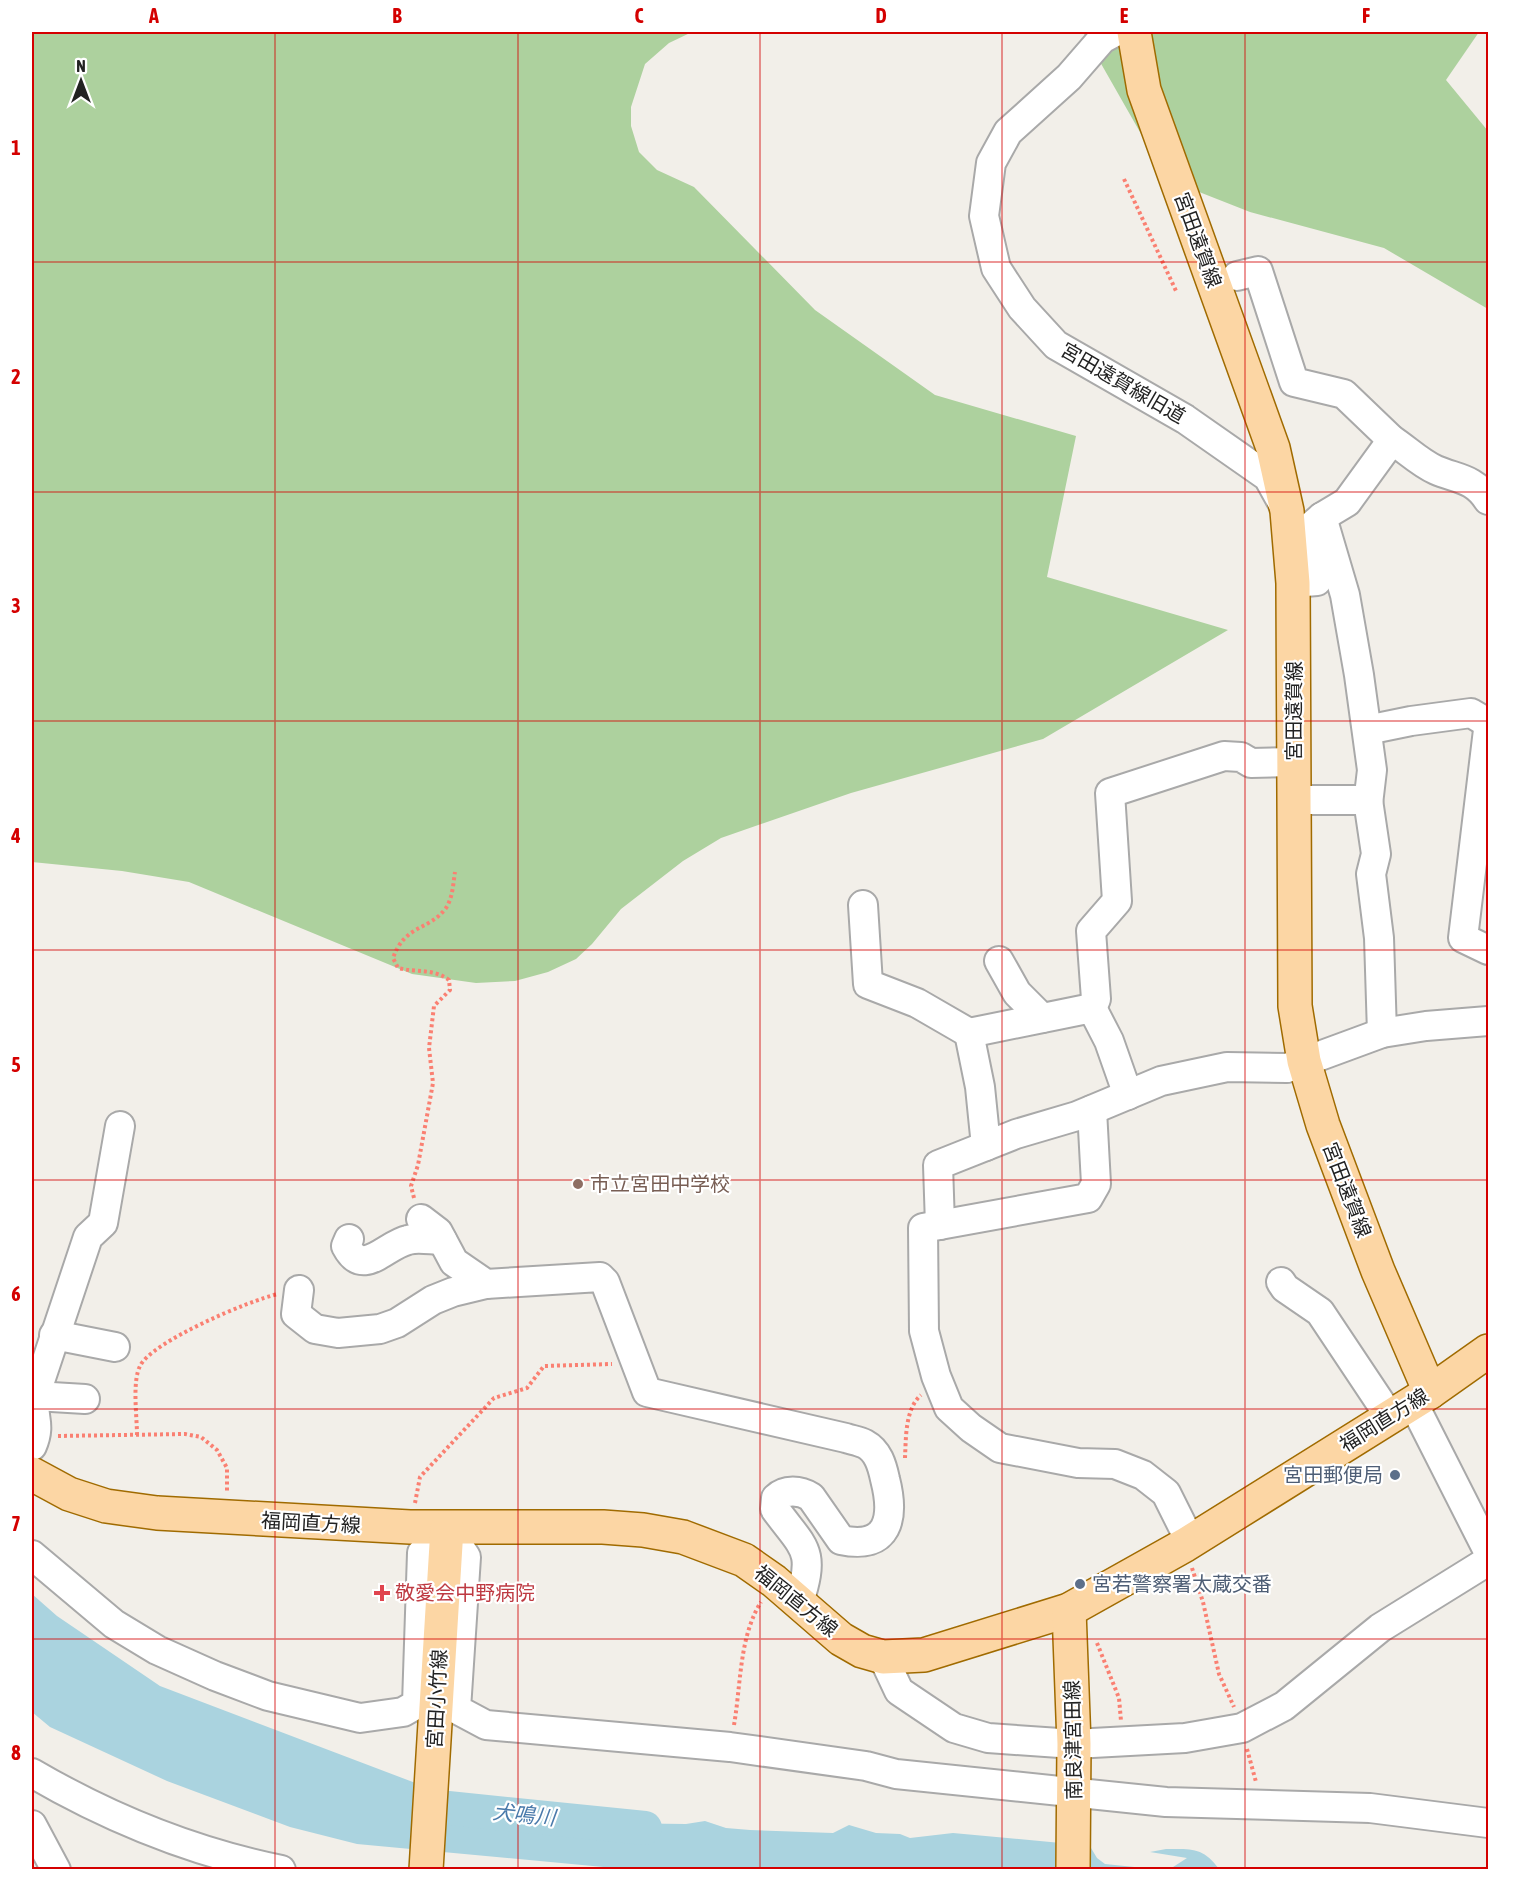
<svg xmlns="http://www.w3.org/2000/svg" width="1520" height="1901" viewBox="0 0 1520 1901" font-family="'Asap Condensed','Noto Sans JP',sans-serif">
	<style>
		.forest { fill: #add19e }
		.water { fill: #aad3df }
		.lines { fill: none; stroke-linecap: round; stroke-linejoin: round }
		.river { stroke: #aad3df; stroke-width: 34 }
		.minor-casing { stroke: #a9a9a9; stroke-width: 32 }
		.major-casing { stroke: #a06b00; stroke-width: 36 }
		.path { stroke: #fa8072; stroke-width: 4; stroke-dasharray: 3 3; stroke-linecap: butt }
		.minor { stroke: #fff; stroke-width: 28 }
		.major { stroke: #fcd6a4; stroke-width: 33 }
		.grid { fill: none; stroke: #d40000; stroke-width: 1.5; stroke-opacity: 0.55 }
		.education-dot { fill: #8d6e63; stroke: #fff; stroke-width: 2 }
		.service-dot { fill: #5c6f8a; stroke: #fff; stroke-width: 2 }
		.health-dot { fill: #e0444e; stroke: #fff; stroke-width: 2 }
		.labels { text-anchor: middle; stroke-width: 4.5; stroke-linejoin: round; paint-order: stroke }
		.street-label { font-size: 20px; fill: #222; stroke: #fff }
		.education-label { font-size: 20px; fill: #785e54; stroke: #fff; text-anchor: start }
		.service-label { font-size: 20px; fill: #4e5e75; stroke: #fff; text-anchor: end }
		.health-label { font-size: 20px; fill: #be3a42; stroke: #fff; text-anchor: start }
		.water-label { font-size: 21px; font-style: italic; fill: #4a7aab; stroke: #fff }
		.neatline { fill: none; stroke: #d40000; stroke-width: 2 }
		.grid-label { font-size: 20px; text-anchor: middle; font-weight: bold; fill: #d40000 }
	</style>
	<rect width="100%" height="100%" fill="#f2efe9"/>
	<g class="forest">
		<polygon points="32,32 692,32 669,43 645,64 631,107 631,126 639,152 657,170 694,187 815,310 935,395 1076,436 1047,577 1228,630 1043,739 851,793 721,838 683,861 621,909 592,944 576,959 548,972 515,981 476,983 412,974 189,882 122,871 32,862"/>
		<polygon points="1083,32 1479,32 1446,80 1488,131 1488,309 1384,248 1250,212 1189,188 1161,169"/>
	</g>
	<g class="water">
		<polygon points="32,1594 57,1616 160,1686 455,1798 523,1822 686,1824 705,1821 726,1828 750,1830 833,1833 849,1825 876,1833 900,1834 910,1838 953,1833 1061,1843 1091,1848 1097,1858 1105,1864 1154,1869 635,1870 357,1844 290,1827 167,1781 50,1727 32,1712"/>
		<path d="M1166,1849C1192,1849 1203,1847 1219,1869H1170L1187,1858L1150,1852Z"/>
	</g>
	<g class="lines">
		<polyline class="river" points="448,1808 645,1828"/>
		<g class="minor-casing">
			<g id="minor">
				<polyline points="1115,32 1102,39 1069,77 1008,132 991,163 984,216 996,268 1022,308 1056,345 1185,419 1268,477 1283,504"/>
				<polyline points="1237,276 1258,271 1294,382 1344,394 1392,440"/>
				<polyline points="1322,517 1345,595 1359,675 1372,770 1368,804"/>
				<path d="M1293,583L1317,581L1308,529L1322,517L1347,502L1392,440C1406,449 1420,463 1436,470C1457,479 1474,478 1488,500"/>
				<polyline points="1367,730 1411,721 1471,713 1488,723"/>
				<polyline points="1488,730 1463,938 1488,950"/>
				<polyline points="1294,800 1368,800 1376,854 1371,874 1379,938 1382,1033"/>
				<polyline points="863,905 868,984 917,1003 969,1033"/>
				<polyline points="999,961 1017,993 1042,1018"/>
				<polyline points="1092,1008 1096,999 1091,931 1117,901 1110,793 1224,756 1241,757 1251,763 1294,762"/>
				<polyline points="1092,1110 1096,1184 1088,1198 923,1228 924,1331 936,1376 949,1408 971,1428 1000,1448 1078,1463 1115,1464 1143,1475 1166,1493 1190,1541"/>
				<polyline points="986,1146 980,1087 969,1033 1092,1008 1109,1041 1128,1095"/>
				<path d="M421,1219L438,1232L454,1262L486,1284L600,1277L605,1282L647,1392L846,1438C852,1440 859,1441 865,1444C878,1451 882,1465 885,1479C895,1518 889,1550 841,1540L811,1497C800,1490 785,1489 776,1498L775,1509C804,1549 816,1549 799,1602"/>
				<polyline points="940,1225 938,1165 1016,1134 1077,1116 1161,1081 1227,1067 1287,1068 1382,1033 1426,1026 1488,1021"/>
				<path d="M349,1239L346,1246C363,1279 385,1245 408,1240C418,1237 431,1240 442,1240"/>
				<polyline points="1281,1282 1285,1288 1320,1312 1390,1417"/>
				<polyline points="299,1290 296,1314 315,1329 338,1333 380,1329 397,1323 433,1300 453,1292 486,1284"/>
				<polyline points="54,1335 115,1347"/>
				<polyline points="32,1394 35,1396 85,1399"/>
				<polyline points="1413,1403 1488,1551"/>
				<path d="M32,1446C42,1423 31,1416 35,1396L88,1237L103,1223L120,1126"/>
				<polyline points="32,1555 114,1624 157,1650 215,1676 268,1696 360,1718 403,1712 417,1704 422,1553 447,1528 466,1557 456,1709 486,1725 730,1747 866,1766 896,1774 1166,1802 1370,1808 1488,1823"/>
				<polyline points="883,1657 899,1691 954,1728 988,1738 1074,1744 1185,1738 1242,1728 1284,1706 1380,1628 1488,1561"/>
				<path d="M32,1773C109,1818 193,1852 281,1870"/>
				<polyline points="32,1825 56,1870"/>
			</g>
		</g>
		<g class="major-casing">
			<g id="major">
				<polyline points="1134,32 1144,90 1273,448 1287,511 1293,583 1295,1006 1304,1061 1323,1125 1378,1271 1430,1392"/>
				<polyline points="32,1474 69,1494 106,1506 157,1513 410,1527 603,1527 643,1530 683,1537 744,1560 774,1581 841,1639 862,1651 883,1657 924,1655 1069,1610 1185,1545 1430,1392 1488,1351"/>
				<polyline points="1069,1610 1074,1744 1073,1870"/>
				<polyline points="426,1870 447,1528"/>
			</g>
		</g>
		<g class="path">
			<polyline points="1124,179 1177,293"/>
			<path d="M414,1198L411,1186L418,1165L433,1083L429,1048L434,1006L450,990L449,980C433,968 417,973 398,968L393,958C405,924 429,931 446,908C453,897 453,884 455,872"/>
			<path d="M137,1435C137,1416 132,1382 140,1366C151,1342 250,1300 278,1294"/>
			<polyline points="58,1436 185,1434 201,1437 217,1450 227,1468 227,1492"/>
			<path d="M905,1458C906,1438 905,1409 921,1395"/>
			<polyline points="415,1503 420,1477 494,1398 527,1388 544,1366 612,1364"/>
			<polyline points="1192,1568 1203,1602 1219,1674 1234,1707"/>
			<polyline points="1097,1643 1119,1698 1121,1721"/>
			<path d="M734,1725C741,1685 739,1637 761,1602"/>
			<polyline points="1247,1749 1256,1782"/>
		</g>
		<use href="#minor" class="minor"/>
		<use href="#major" class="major"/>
	</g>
	<path class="grid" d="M275,32V1870M518,32V1870M760,32V1870M1002,32V1870M1245,32V1870M32,262H1488M32,492H1488M32,721H1488M32,950H1488M32,1180H1488M32,1409H1488M32,1639H1488"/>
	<circle class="education-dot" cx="578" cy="1184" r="6"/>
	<g class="service-dot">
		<circle cx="1395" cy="1475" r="6"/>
		<circle cx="1080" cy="1584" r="6"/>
	</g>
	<path class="health-dot" d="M379 1584h6v6h6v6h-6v6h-6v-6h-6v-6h6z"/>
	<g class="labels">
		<g class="street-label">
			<text transform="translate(1198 240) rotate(70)" y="7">宮田遠賀線</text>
			<text transform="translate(1123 383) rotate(30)" y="7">宮田遠賀線旧道</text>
			<text transform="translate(1294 711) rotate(-90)" y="7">宮田遠賀線</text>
			<text transform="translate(1347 1190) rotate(69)" y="7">宮田遠賀線</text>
			<text transform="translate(1384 1420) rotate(-32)" y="7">福岡直方線</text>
			<text transform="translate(311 1523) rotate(3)" y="7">福岡直方線</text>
			<text transform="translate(796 1601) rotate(39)" y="7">福岡直方線</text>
			<text transform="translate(437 1699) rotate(-87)" y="7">宮田小竹線</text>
			<text transform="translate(1073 1740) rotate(-91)" y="7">南良津宮田線</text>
		</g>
		<g class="education-label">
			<text x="590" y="1191">市立宮田中学校</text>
		</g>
		<g class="service-label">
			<text x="1383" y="1482">宮田郵便局</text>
			<text x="1092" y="1591" text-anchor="start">宮若警察署太蔵交番</text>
		</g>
		<g class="health-label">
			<text x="395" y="1600">敬愛会中野病院</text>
		</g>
		<g class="water-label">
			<text transform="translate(524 1815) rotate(6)" y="7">犬鳴川</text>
		</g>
	</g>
	<rect width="1520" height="1901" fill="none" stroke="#ffffff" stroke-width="66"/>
	<g transform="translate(81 81)" stroke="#ffffff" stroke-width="4.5" paint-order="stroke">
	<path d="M0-4.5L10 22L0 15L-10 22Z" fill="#222222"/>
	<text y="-9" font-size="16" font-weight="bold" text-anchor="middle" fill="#222222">N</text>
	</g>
	<rect x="33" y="33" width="1454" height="1835" class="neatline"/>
	<g class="grid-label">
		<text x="154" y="23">A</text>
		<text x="397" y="23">B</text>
		<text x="639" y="23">C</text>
		<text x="881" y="23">D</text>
		<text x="1124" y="23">E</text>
		<text x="1366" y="23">F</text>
		<text x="16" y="155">1</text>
		<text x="16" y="384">2</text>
		<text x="16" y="613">3</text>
		<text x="16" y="843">4</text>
		<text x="16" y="1072">5</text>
		<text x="16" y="1301">6</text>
		<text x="16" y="1531">7</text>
		<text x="16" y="1760">8</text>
	</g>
</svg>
